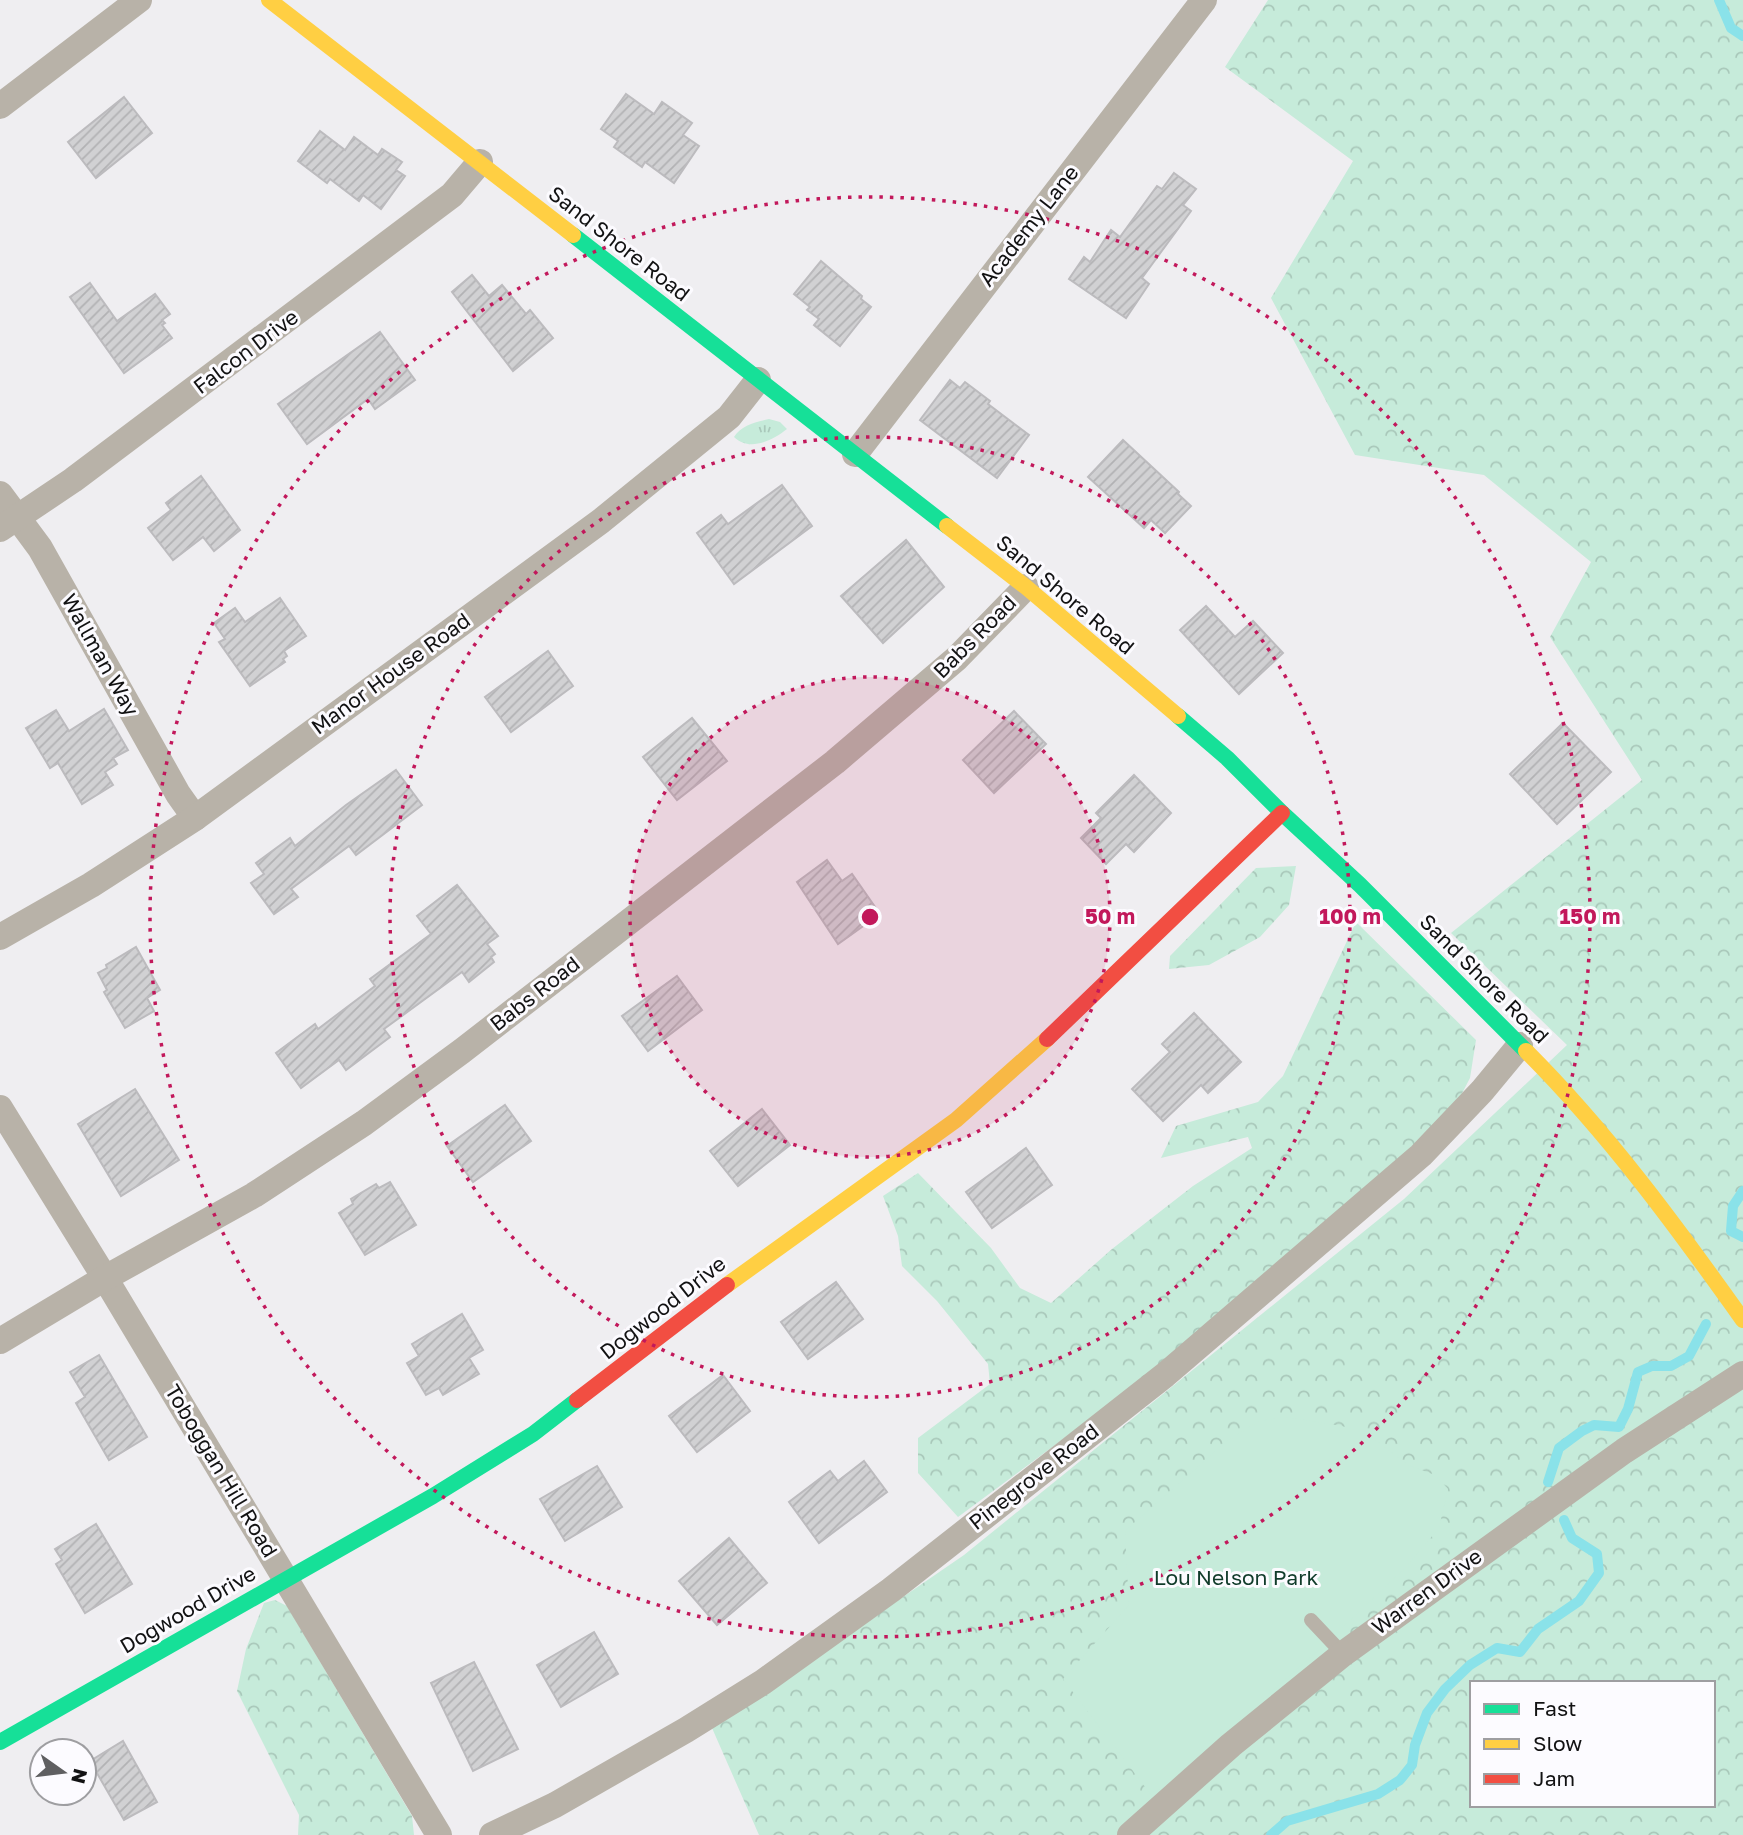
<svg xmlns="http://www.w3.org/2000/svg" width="1743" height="1835" viewBox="0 0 1743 1835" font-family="'Golos Text',sans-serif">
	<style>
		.grass { fill: url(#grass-tufts) }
		.forest { fill: url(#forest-crowns); fill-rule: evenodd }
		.park { fill: #c6ebda }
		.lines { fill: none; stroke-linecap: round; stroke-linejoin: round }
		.stream { stroke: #8ae2e9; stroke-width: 10 }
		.building { fill: url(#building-hatch); stroke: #bcbbbe; stroke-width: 2 }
		.lane { stroke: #b8b2a8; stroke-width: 14 }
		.street { stroke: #b8b2a8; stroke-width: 26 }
		.fast { stroke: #16e098; stroke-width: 16 }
		.slow { stroke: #ffcf43; stroke-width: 16 }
		.jam { stroke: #f24e42; stroke-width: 16 }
		.ring { fill: none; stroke: #c2185b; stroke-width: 3.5; stroke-dasharray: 3.5 7 }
		.labels { text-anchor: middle; stroke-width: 6; stroke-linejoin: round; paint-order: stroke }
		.street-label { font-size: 21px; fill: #121213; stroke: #fcfbff }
		.park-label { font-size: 21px; fill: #113c2b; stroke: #fcfbff }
		.centre { fill: #c2185b; stroke: #fcfbff; stroke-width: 3.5 }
		.ring-label { font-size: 21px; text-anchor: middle; font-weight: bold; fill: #c2185b; stroke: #fcfbff; stroke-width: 6; stroke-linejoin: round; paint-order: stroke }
	</style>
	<defs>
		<pattern id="grass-tufts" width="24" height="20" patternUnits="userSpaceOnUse" patternTransform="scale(1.75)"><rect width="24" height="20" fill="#c6ebda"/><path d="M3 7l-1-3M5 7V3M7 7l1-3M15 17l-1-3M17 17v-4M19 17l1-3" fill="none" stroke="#a9c8ba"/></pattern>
		<pattern id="forest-crowns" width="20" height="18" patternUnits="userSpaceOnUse" patternTransform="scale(1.75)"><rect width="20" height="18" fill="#c6ebda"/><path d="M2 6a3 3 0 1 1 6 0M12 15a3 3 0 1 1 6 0" fill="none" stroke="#a9c8ba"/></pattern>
		<pattern id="building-hatch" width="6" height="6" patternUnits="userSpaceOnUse" patternTransform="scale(1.75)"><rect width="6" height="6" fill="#d1d1d3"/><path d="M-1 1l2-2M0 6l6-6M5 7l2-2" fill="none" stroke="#b2b2b4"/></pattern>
	</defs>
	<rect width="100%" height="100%" fill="#efeef1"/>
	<path class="grass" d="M769,419L780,422L787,429C772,441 749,452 734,437C741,425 756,422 769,419Z"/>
	<g class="forest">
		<path d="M1268,0H1743V1835H759L712,1728L964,1555L1404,1199L1567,1045L1451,933L1642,780L1550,637L1591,562L1484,475L1355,455L1271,298L1353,161L1225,67ZM1472,1683H1713V1805H1472Z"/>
		<polygon points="1296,866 1289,905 1260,937 1209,965 1169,969 1170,956 1256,868"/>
		<polygon points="1356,922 1476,1040 1470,1078 1457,1103 1408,1153 1141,1381 958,1517 918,1473 918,1438 990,1384 988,1364 937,1301 902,1266 898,1236 883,1196 918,1173 991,1248 1020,1288 1051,1303 1112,1249 1193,1186 1252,1148 1248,1137 1161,1158 1176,1126 1258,1102 1283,1076"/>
		<polygon points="275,1600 287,1606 412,1816 414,1835 298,1835 299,1815 237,1691 246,1649 264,1603"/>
	</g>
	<polygon class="park" points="1286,1417 1342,1426 1369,1435 1408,1465 1435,1475 1448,1489 1439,1528 1405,1568 1320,1649 1152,1796 1063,1679 1129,1605 1125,1531 1226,1442 1259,1421"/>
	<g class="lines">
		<g class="stream">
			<polyline points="1719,0 1731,28 1743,36"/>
			<polyline points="1743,1191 1733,1206 1731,1231 1743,1237"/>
			<polyline points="1548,1482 1559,1448 1582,1431 1594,1425 1619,1427 1628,1409 1638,1372 1652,1366 1671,1366 1689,1356 1706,1324"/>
			<polyline points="1271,1835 1287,1821 1378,1794 1400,1780 1412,1765 1415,1745 1427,1713 1445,1689 1470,1665 1497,1648 1520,1652 1538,1629 1579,1601 1599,1573 1597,1554 1572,1538 1564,1520"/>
		</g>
	</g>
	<g class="building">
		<polygon points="626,94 654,114 662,102 692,123 683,135 699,146 674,183 645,162 642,167 614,147 618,141 601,129"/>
		<polygon points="124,97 152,133 96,178 68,142"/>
		<polygon points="320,131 345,150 354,137 378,155 382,149 402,162 396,170 405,176 381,209 363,195 359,201 330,179 327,183 298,161"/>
		<polygon points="1174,173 1196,189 1183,205 1191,211 1142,278 1149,284 1126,318 1069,279 1084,257 1090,262 1111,230 1120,237 1157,186 1162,189"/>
		<polygon points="821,261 862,296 861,299 871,307 840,346 814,325 819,319 807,310 810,307 794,294"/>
		<polygon points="472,275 489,296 502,285 526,314 530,310 553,338 513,371 452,292"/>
		<polygon points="90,283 117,321 155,294 170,314 162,320 165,323 162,325 172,338 124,373 70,297"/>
		<polygon points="380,332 415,380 375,409 368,399 307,444 278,404"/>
		<polygon points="950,380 960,388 965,382 990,401 988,404 1029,435 997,478 920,420"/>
		<polygon points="1123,440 1179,492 1178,494 1191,506 1165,533 1151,520 1144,528 1088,477"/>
		<polygon points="201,476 240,530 214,551 203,537 173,560 148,528 171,510 166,503"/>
		<polygon points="782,485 812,526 734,584 697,533 721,515 728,524"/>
		<polygon points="906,540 944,587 883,643 841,596"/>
		<polygon points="280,598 306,636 284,651 287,656 283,659 285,662 250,686 219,642 225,639 214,623 235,608 245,622"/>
		<polygon points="1206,606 1235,637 1253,621 1283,653 1239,694 1180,630"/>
		<polygon points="548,651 573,686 511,732 485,697"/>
		<polygon points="104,709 128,750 113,758 117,764 105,772 113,785 82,804 58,763 50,768 26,728 56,710 69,731"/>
		<polygon points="1014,711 1046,744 994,793 963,760"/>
		<polygon points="692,718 727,761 677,800 643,757"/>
		<polygon points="1563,723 1611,772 1557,824 1510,774"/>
		<polygon points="396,770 422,805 356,855 349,846 291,889 298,897 274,914 251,883 264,874 256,863 290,838 295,846 346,805"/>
		<polygon points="1134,775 1171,813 1134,852 1126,844 1106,864 1081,838 1101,818 1096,813"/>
		<polygon points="827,860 842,881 852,874 880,914 838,944 797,882"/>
		<polygon points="457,885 498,936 487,944 495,954 491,957 494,962 469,982 462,972 384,1029 390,1037 346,1070 339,1060 301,1088 276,1053 315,1024 318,1029 375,986 370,979 431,934 417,916"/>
		<polygon points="136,947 160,990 147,998 154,1011 125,1028 104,992 107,990 98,973 107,968 106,965"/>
		<polygon points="677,976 702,1010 648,1051 622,1016"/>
		<polygon points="1194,1013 1241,1062 1208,1093 1201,1085 1163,1121 1132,1089 1170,1052 1162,1044"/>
		<polygon points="135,1089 179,1160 121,1196 78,1124"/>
		<polygon points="505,1105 531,1141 473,1182 447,1146"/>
		<polygon points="762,1109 790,1145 738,1186 710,1151"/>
		<polygon points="1026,1148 1052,1185 992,1228 966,1192"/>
		<polygon points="390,1182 416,1225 365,1255 339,1213 353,1204 351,1199 376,1184 379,1188"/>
		<polygon points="836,1282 863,1319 808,1359 781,1322"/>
		<polygon points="462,1314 483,1350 469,1358 479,1374 443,1395 439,1388 426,1395 407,1363 419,1356 412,1344"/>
		<polygon points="99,1355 147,1437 109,1460 76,1403 85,1397 70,1372"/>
		<polygon points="723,1375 750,1411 697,1452 669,1416"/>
		<polygon points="864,1461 887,1492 819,1543 789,1502 830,1471 838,1481"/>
		<polygon points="597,1466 622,1507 565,1541 540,1499"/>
		<polygon points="96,1524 132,1584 85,1613 56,1564 62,1560 55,1549"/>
		<polygon points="729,1538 767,1583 717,1625 679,1581"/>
		<polygon points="594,1632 618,1674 561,1707 537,1665"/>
		<polygon points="474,1662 518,1749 473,1771 431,1683"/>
		<polygon points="123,1741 157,1802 124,1820 90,1761"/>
	</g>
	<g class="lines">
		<polyline class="lane" points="1311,1620 1343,1654"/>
		<g class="street">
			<polyline points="0,106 139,0"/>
			<polyline points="855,454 1204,0"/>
			<polyline points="0,494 40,548 178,794 195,818"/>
			<polyline points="0,529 73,480 452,195 480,162"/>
			<polyline points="0,937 91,885 195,818 601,521 729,417 758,380"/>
			<polyline points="0,1108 105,1278 439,1835"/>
			<polyline points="0,1341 105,1278 254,1195 364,1123 462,1051 835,762 957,658 1026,587"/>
			<polyline points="492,1835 555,1805 686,1730 763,1682 891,1590 1165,1375 1421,1155 1482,1091 1520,1045"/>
			<polyline points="1130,1835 1231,1745 1343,1654 1624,1451 1743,1374"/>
		</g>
		<g class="fast">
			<polyline points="573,235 947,526"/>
			<polyline points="1178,716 1227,758 1282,813 1360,885 1526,1051"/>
			<polyline points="0,1742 433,1496 533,1434 577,1400"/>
		</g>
		<g class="slow">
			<polyline points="269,0 573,235"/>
			<polyline points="947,526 1026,587 1178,716"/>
			<path d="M1526,1051C1608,1133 1676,1226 1743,1320"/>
			<polyline points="727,1285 956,1120 1047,1039"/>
		</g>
		<g class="jam">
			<polyline points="1047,1039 1282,813"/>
			<polyline points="577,1400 727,1285"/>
		</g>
	</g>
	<circle cx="870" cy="917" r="240" fill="#c2185b" fill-opacity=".12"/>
	<g class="ring">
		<circle cx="870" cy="917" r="240"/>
		<circle cx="870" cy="917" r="480"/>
		<circle cx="870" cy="917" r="720"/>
	</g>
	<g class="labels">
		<g class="street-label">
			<text transform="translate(1029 226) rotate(-52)" y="7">Academy Lane</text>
			<text transform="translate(619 244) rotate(38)" y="7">Sand Shore Road</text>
			<text transform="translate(246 352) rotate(-37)" y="7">Falcon Drive</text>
			<text transform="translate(1065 595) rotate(40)" y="7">Sand Shore Road</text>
			<text transform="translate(975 637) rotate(-45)" y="7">Babs Road</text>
			<text transform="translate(100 655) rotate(61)" y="7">Wallman Way</text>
			<text transform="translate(391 674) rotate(-36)" y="7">Manor House Road</text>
			<text transform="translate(1484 979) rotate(45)" y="7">Sand Shore Road</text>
			<text transform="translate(535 994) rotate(-38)" y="7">Babs Road</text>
			<text transform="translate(663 1308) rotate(-38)" y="7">Dogwood Drive</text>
			<text transform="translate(221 1471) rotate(59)" y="7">Toboggan Hill Road</text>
			<text transform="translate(1034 1477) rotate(-38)" y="7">Pinegrove Road</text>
			<text transform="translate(1427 1592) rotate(-36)" y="7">Warren Drive</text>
			<text transform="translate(188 1610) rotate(-30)" y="7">Dogwood Drive</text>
		</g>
		<g class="park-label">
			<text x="1236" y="1585">Lou Nelson Park</text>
		</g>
	</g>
	<circle cx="870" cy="917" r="10" class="centre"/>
	<g class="ring-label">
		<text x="1110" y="924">50 m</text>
		<text x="1350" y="924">100 m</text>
		<text x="1590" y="924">150 m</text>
	</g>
	<rect x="1470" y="1681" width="245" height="126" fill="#fcfbff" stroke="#9e9ea1" stroke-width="2"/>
	<rect x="1484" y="1704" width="35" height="10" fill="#16e098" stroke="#9e9ea1" stroke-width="2"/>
	<text x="1533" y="1716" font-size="21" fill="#121213">Fast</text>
	<rect x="1484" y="1739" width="35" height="10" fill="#ffcf43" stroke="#9e9ea1" stroke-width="2"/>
	<text x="1533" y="1751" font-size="21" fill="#121213">Slow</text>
	<rect x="1484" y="1774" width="35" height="10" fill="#f24e42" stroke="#9e9ea1" stroke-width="2"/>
	<text x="1533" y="1786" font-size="21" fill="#121213">Jam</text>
	<g transform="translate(63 1772) rotate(104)"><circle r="33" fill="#fcfbff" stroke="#9e9ea1" stroke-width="2"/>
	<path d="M0-5L12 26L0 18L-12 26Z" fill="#5f5f61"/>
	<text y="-10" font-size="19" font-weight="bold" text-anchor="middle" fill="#121213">N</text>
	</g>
</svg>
